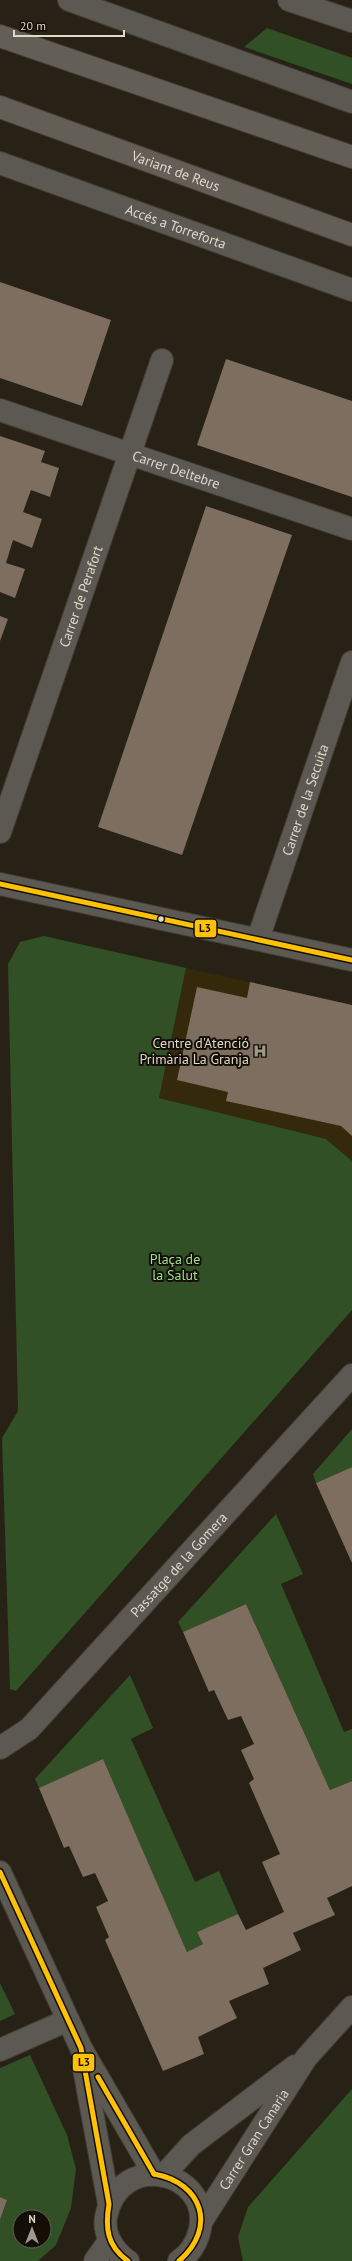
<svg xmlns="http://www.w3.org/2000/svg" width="352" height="2261" viewBox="0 0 352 2261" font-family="'PT Sans',sans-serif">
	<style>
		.built { fill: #35290b }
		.green { fill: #315026; fill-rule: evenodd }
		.building { fill: #7e6e5f }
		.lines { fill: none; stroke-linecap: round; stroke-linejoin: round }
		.minor-casing { stroke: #433e34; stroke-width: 24 }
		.highway-casing { stroke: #433e34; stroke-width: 24 }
		.minor { stroke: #5c5953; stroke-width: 22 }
		.highway { stroke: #635e56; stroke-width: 22 }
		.bus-1-casing { stroke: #130f06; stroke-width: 8 }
		.bus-1 { stroke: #ffc100; stroke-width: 5 }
		.bus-dot { fill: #dfd9ca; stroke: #130f06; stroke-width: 1.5 }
		.labels { text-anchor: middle; stroke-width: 4; stroke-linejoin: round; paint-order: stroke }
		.street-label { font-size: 14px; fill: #dfd9ca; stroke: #130f06 }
		.poi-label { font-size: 14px; fill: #dfd9ca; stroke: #130f06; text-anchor: end }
		.park-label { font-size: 14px; fill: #9de18b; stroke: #130f06 }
		.line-badge { stroke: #130f06; stroke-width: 1.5 }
		.pale-badge-label { font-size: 11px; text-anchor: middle; font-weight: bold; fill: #111 }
	</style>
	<rect width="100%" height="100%" fill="#272215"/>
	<polygon class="built" points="186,968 352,1005 352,1161 326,1139 159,1098"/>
	<g class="green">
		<polygon points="267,28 352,58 352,84 244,47"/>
		<polygon points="44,936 186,968 159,1098 326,1139 352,1161 352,1310 16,1691 10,1689 2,1438 18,1411 8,964 20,942"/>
		<polygon points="352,1429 352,1467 316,1483 313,1474"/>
		<polygon points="276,1514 303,1574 281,1584 344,1732 352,1729 352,1781 330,1790 246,1604 183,1632 178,1622"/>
		<polygon points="130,1675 153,1728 131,1739 195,1882 219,1871 238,1914 197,1932 203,1944 187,1952 103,1760 39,1788 35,1779"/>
		<polygon points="0,1983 15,2014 0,2021"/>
		<path d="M30,2055L67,2135L76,2169L71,2208L56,2245L38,2261H0V2220L7,2200L0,2197V2068ZM20,2217H44V2241H20Z"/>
		<polygon points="352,2089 352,2261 243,2261 238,2237 248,2207"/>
	</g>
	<g class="building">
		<polygon points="0,282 111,320 82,406 0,378"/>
		<polygon points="226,359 352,401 352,497 197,445"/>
		<polygon points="0,436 45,451 41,462 59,468 50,497 31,490 23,512 42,519 32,548 13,540 6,563 25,569 15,598 0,592"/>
		<polygon points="206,506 292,535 182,855 98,827"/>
		<polygon points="0,616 8,619 0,641"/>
		<polygon points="250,982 352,1005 352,1136 341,1126 226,1101 228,1092 177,1080 197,987 247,998"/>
		<polygon points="352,1467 352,1563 316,1483"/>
		<polygon points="246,1604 330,1790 352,1781 352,1886 327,1898 335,1915 293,1933 301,1950 263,1968 269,1984 229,2001 237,2018 198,2037 204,2054 163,2071 105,1940 109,1937 96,1907 108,1901 95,1873 83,1877 69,1846 64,1848 39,1788 103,1759 187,1952 203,1944 197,1932 238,1914 246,1930 284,1912 262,1862 280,1854 249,1783 254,1779 241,1750 254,1744 241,1716 228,1720 214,1690 209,1692 183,1632"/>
		<polygon points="0,2197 7,2200 0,2220"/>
	</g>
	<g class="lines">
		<g class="minor-casing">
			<g id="minor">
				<polyline points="69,0 352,102"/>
				<polyline points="289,0 352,21"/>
				<path id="s1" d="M0,163L352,290"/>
				<path id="s2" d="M0,410L352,529"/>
				<path id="s3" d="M0,832L162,360"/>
				<polyline points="0,884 352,960"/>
				<path id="s4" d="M258,939L352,662"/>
				<path id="s5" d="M0,1748L29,1729L352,1375"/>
				<polyline points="0,1872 81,2048 154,2174"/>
				<polyline points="0,2050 68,2020"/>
				<polyline points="83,2063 109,2204"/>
				<polyline points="163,2176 191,2145 295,2066"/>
				<path id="s6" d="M201,2222L306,2058L352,2007"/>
				<polyline points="95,2261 109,2241"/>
				<path d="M128,2261C114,2252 103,2234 106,2217C120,2148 212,2172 200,2229C197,2243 191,2253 179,2261"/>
			</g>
		</g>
		<g class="highway-casing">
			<g id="highway">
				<polyline points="0,36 352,157"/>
				<path id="s7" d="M0,107L352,235"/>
			</g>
		</g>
		<use href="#minor" class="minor"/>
		<use href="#highway" class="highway"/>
		<g class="bus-1-casing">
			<g id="bus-1">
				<polyline points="0,884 352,960"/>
				<path d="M0,1872L81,2048L109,2204C105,2228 107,2246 128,2261"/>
				<polyline points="98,2077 154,2174"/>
				<path d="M154,2174C203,2183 217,2228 179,2261"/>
			</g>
		</g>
		<use href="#bus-1" class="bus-1"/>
	</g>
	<defs>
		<g id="hospital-bare" transform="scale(1.08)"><path d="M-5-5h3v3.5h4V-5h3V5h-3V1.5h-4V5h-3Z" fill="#9f998b" stroke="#130f06" stroke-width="2.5" paint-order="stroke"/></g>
	</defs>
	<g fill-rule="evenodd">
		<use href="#hospital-bare" x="260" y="1051"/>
	</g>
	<circle class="bus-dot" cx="161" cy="919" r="3.5"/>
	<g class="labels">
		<g class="street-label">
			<text dy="5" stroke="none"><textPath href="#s7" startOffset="187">Variant de Reus</textPath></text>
			<text dy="5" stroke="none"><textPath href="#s1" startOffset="187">Accés a Torreforta</textPath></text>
			<text dy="5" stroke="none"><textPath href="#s2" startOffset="186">Carrer Deltebre</textPath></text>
			<text dy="5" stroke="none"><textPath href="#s3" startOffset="249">Carrer de Perafort</textPath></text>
			<text dy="5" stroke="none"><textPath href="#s4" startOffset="147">Carrer de la Secuita</textPath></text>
			<text dy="5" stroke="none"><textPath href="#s5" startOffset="257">Passatge de la Gomera</textPath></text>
			<text dy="5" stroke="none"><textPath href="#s6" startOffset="98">Carrer Gran Canaria</textPath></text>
		</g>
		<g class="poi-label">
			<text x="249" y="1048">Centre d'Atenció<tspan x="249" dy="16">Primària La Granja</tspan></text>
		</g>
		<g class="park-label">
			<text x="175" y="1264">Plaça de<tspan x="175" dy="16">la Salut</tspan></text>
		</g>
	</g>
	<g class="line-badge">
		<rect x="194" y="919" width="23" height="19" rx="4" fill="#ffc100"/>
		<rect x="72" y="2053" width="23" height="19" rx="4" fill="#ffc100"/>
	</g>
	<g class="pale-badge-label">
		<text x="205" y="932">L3</text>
		<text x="84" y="2066">L3</text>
	</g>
	<g transform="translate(32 2229)"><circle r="19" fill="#130f06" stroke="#656054"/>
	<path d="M0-3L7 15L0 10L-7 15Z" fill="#9f998b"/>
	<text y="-6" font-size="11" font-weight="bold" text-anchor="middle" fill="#dfd9ca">N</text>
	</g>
	<path d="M14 30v6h110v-6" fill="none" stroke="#dfd9ca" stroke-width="2"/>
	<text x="20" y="30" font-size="12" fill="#dfd9ca" stroke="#130f06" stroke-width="3" paint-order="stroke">20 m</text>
</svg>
